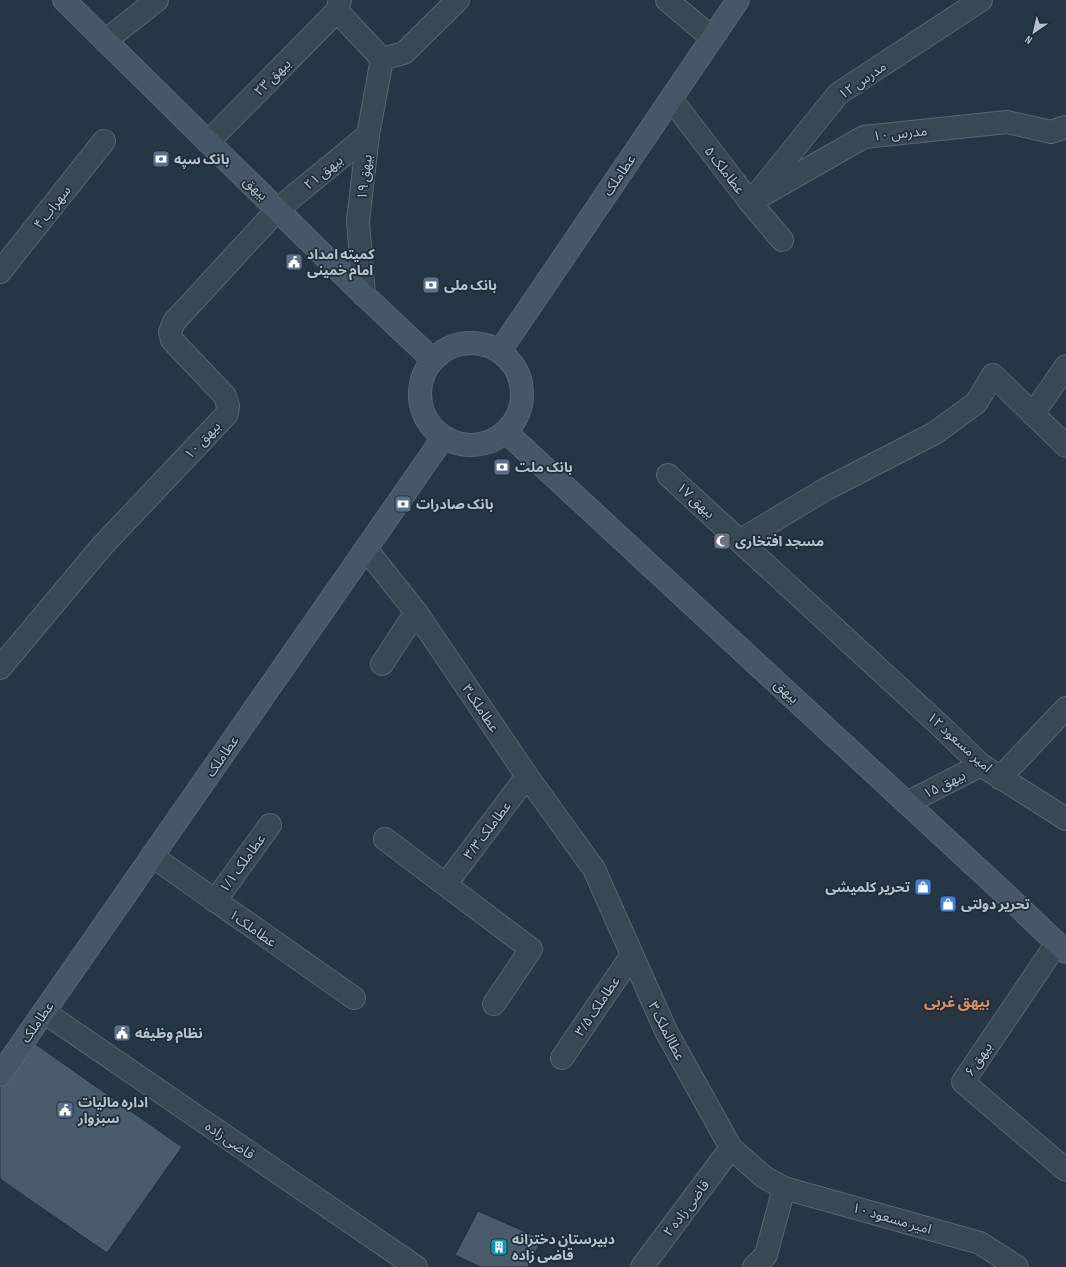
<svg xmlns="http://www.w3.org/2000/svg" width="1066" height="1267" viewBox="0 0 1066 1267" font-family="'Sofia Sans Condensed','Noto Sans Arabic',sans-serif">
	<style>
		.building { fill: #4a5c6b; stroke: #212f3b }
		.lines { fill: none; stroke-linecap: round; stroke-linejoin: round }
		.minor-casing { stroke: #596571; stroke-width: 24 }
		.tertiary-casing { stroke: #596571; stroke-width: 24 }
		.secondary-casing { stroke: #596571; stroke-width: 24 }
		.minor { stroke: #3a4854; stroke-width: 22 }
		.tertiary { stroke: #3a4854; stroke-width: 22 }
		.secondary { stroke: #485767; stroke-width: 22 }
		.labels { text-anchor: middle; stroke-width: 3.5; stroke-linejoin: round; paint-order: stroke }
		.street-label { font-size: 14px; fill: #b8c2cd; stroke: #1f2d39 }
		.poi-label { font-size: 14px; font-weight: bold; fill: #b8c2cd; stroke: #1f2d39; text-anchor: start }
		.neighbourhood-label { font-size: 15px; font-weight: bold; fill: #db8c65; stroke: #1f2d39 }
	</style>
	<rect width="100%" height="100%" fill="#263644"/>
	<g class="building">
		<polygon points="24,1036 182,1147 107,1253 0,1179 0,1073"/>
		<polygon points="478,1211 542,1239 528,1267 480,1267 455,1255"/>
	</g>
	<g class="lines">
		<g class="minor-casing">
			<g id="minor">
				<polyline points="340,0 337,11 382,59"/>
				<polyline points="667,0 712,38"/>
				<polyline points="105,41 157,0"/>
				<polyline points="382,59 404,53 458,0"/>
				<polyline points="671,99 750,202 782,240"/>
				<polyline points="208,142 337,11"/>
				<polyline points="759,192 838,94 981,0"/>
				<polyline points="750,202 864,137 1007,122 1051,132 1066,127"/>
				<polyline points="0,272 104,141"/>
				<polyline points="364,295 358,221 368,135 382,59"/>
				<polyline points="1033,414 1066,366"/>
				<polyline points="668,475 946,731 981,765 1066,819"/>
				<polyline points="741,540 826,489 935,433 976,403 993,375 1066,446"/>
				<polyline points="366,549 416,612 527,776 594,869 666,1031 731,1148 764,1177 784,1188 980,1243 1017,1267"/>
				<polyline points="382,664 416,612"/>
				<polyline points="0,668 103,545 227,414 228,406 225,396 172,340 170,332 174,322 278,209 368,135"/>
				<polyline points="1000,778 1066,708"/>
				<polyline points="907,803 981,765"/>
				<polyline points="385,839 531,949 494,1004"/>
				<polyline points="152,856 354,998"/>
				<polyline points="446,884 527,776"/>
				<polyline points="215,901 270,825"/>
				<polyline points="1057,943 963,1082 1066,1170"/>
				<polyline points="562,1058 632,955"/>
				<polyline points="642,1267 731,1148"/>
				<polyline points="754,1267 766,1255 784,1188"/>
			</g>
		</g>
		<g class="tertiary-casing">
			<polyline id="tertiary" points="44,1012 416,1267"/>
		</g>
		<g class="secondary-casing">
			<g id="secondary">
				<polyline points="64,0 364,295 432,359"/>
				<circle cx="471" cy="394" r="51"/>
				<polyline points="500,351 738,0"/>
				<polyline points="506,432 1003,892 1066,952"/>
				<polyline points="0,1075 443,438"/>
			</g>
		</g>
		<use href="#minor" class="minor"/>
		<use href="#tertiary" class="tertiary"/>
		<use href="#secondary" class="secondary"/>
	</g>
	<defs>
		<g id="bank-square" transform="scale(0.9)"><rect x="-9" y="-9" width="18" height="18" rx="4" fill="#5c6f8a" stroke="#1f2d39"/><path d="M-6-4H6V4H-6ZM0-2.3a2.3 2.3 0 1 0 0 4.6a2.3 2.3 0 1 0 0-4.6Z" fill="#fff"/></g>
		<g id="civic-square" transform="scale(0.9)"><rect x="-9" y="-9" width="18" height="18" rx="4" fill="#5c6f8a" stroke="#1f2d39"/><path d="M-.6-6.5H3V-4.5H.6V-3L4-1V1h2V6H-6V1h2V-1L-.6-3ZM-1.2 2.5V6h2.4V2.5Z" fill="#fff"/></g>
		<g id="mosque-square" transform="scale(0.9)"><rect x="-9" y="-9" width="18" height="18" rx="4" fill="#6b7280" stroke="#1f2d39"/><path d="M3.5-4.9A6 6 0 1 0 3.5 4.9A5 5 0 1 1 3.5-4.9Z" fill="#fff"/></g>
		<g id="shop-square" transform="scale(0.9)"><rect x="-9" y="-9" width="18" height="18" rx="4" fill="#3f7fe0" stroke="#1f2d39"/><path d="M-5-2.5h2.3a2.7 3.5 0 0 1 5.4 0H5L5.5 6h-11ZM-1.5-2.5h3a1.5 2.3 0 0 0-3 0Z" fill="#fff"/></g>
		<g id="building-square" transform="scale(0.9)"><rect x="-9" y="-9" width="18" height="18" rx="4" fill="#0f9aa8" stroke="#1f2d39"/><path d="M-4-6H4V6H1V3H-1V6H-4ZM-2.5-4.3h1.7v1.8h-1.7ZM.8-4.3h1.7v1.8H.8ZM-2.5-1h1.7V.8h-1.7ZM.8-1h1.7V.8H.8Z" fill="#fff"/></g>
	</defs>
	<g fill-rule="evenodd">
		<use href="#bank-square" x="161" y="159"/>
		<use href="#civic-square" x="294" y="262"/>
		<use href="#bank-square" x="431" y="285"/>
		<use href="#bank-square" x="502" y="467"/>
		<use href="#bank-square" x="403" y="504"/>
		<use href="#mosque-square" x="722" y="541"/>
		<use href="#shop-square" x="923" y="887"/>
		<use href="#shop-square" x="948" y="904"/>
		<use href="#civic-square" x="122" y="1033"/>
		<use href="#civic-square" x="65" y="1110"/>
		<use href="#building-square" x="499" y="1247"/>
	</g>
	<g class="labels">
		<g class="street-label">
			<text transform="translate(272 77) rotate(-45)" y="5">بیهق ۲۳</text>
			<text transform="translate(862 80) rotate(-35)" y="5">مدرس ۱۲</text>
			<text transform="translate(900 133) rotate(-6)" y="5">مدرس ۱۰</text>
			<text transform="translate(725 170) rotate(52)" y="5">عطاملک ۵</text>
			<text transform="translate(323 172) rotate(-39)" y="5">بیهق ۲۱</text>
			<text transform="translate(619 175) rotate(-56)" y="5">عطاملک</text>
			<text transform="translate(364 177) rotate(-83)" y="5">بیهق ۱۹</text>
			<text transform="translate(256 188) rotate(44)" y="5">بیهق</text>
			<text transform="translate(52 207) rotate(-52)" y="5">سهراب ۴</text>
			<text transform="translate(202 440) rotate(-47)" y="5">بیهق ۱۰</text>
			<text transform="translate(696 500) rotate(42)" y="5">بیهق ۱۷</text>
			<text transform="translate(787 691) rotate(43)" y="5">بیهق</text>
			<text transform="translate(481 708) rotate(56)" y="5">عطاملک۳</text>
			<text transform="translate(960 742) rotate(42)" y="5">امیر مسعود ۱۲</text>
			<text transform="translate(222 756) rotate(-55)" y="5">عطاملک</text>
			<text transform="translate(944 784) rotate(-27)" y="5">بیهق ۱۵</text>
			<text transform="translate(487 830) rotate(-53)" y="5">عطاملک ۳/۳</text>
			<text transform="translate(242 863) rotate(-54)" y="5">عطاملک ۱/۱</text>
			<text transform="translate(253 928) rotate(35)" y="5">عطاملک۱</text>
			<text transform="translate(597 1006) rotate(-56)" y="5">عطاملک ۳/۵</text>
			<text transform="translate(37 1022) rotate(-55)" y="5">عطاملک</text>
			<text transform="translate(667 1031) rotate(63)" y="5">عطاالملک ۳</text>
			<text transform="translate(978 1059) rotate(-56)" y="5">بیهق ۶</text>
			<text transform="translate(230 1140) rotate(34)" y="5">قاضی زاده</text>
			<text transform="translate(686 1208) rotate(-53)" y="5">قاضی زاده ۲</text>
			<text transform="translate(892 1218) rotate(16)" y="5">امیر مسعود ۱۰</text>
		</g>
		<g class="poi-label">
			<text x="174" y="164">بانک سپه</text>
			<text x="307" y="259">کمیته امداد<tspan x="307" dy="16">امام خمینی</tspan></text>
			<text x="444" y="290">بانک ملی</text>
			<text x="515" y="472">بانک ملت</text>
			<text x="416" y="509">بانک صادرات</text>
			<text x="735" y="546">مسجد افتخاری</text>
			<text x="910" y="892" text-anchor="end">تحریر کلمیشی</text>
			<text x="961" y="909">تحریر دولتی</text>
			<text x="135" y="1038">نظام وظیفه</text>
			<text x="78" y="1107">اداره مالیات<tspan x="78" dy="16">سبزوار</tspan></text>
			<text x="512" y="1244">دبیرستان دخترانه<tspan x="512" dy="16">قاضی زاده</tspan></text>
		</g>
		<g class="neighbourhood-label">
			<text x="957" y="1007">بیهق غربی</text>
		</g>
	</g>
	<g transform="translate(1034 32) rotate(214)" stroke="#1f2d39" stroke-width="3" paint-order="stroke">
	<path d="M0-3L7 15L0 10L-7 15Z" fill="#b8c2cd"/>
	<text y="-6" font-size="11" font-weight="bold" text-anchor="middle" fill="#b8c2cd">N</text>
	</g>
</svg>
